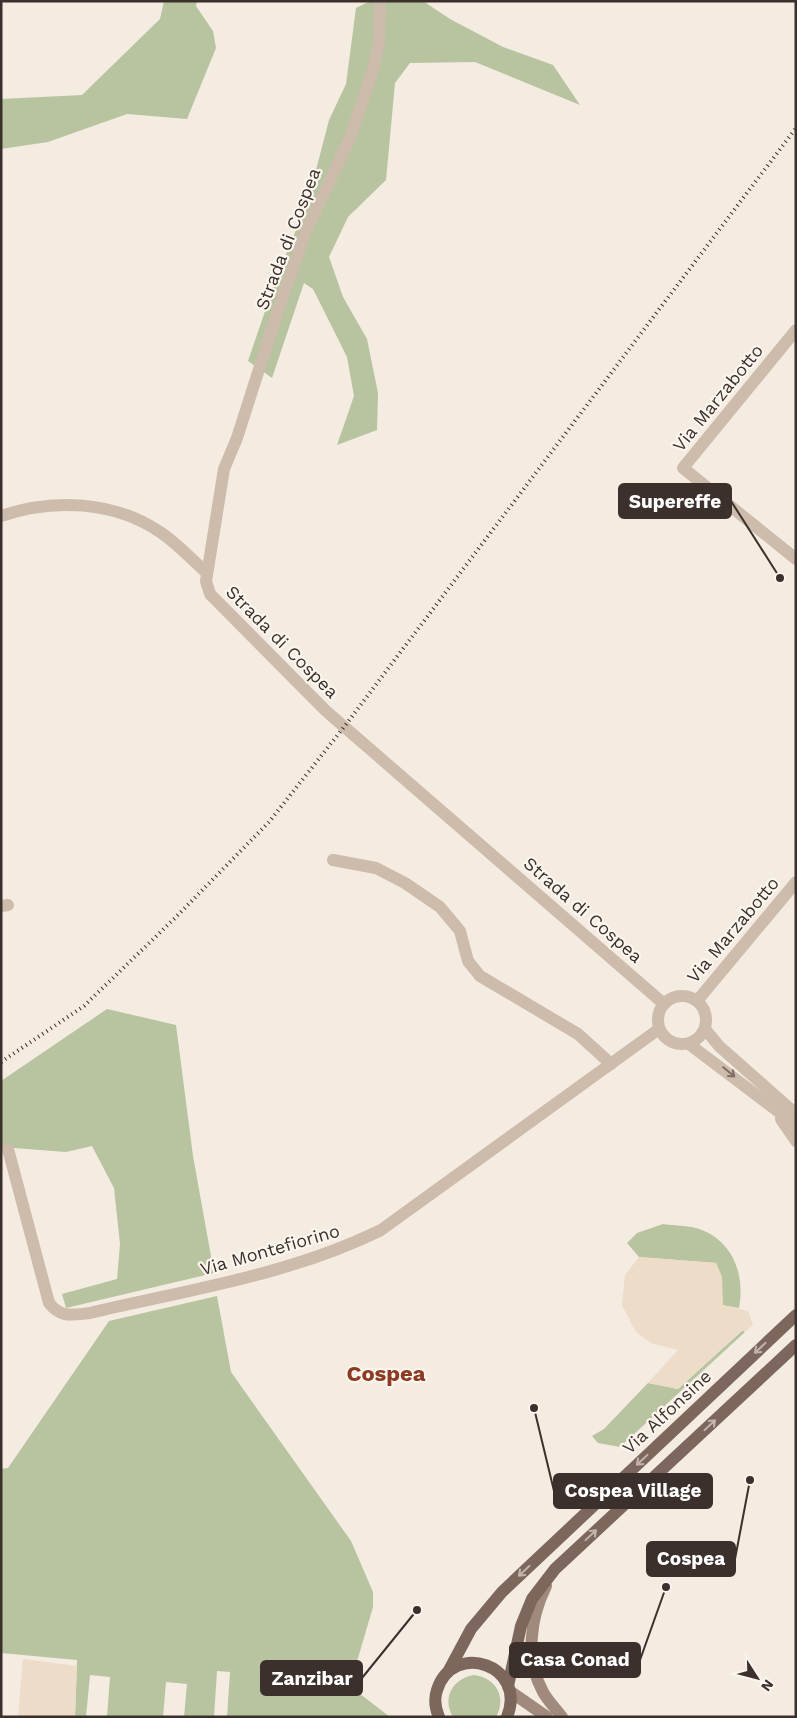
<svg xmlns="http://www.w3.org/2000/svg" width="797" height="1718" viewBox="0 0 797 1718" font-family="'Work Sans',sans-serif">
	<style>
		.green { fill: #b8c4a0 }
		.plaza { fill: #ecdcc8 }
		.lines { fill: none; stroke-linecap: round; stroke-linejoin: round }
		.street { stroke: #cdbbac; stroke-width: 12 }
		.secondary { stroke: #a18a7d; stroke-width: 12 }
		.primary { stroke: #7d675c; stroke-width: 12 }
		.rail { stroke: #3b302b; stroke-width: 4; stroke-dasharray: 1 4; stroke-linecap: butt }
		.oneway { stroke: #7d6f65 }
		.oneway2 { stroke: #c2b5ac }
		.labels { text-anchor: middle; stroke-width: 4.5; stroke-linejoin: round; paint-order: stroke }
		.street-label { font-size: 18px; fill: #3b302b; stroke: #fbf5ee }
		.district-label { font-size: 22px; font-weight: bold; fill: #8c3b22; stroke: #fbf5ee }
		.leader { fill: none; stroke: #3b302b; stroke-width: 2 }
		.callout-dot { fill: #3b302b; stroke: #fbf5ee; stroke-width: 2 }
		.callout { fill: #3b302b; stroke: #3b302b; stroke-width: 2 }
		.callout-label { font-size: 19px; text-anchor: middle; font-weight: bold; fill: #fff }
	</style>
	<rect width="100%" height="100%" fill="#f4ebe1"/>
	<g class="green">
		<polygon points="164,1 197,1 196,6 213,31 216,48 187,119 127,114 48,142 1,149 1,99 82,95 160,19"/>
		<polygon points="370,1 423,1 450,19 503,47 553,65 580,105 475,62 410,63 395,83 386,180 348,217 329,257 343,297 367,339 378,393 377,430 337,445 354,396 347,357 313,289 304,283 272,378 248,361 277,276 308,201 329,120 346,84 356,8"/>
		<polygon points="107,1009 176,1025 193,1156 214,1273 66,1308 62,1294 117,1279 120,1244 114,1188 92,1146 66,1152 1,1147 1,1081"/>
		<path d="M663,1224C675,1226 691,1225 702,1230C734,1243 745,1276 739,1308L722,1305V1278L716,1263L639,1257L627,1243L637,1233Z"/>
		<polygon points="217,1296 231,1372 351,1541 373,1592 373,1607 358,1658 346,1686 355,1690 390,1717 227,1717 230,1672 217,1671 214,1717 184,1717 187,1684 166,1682 163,1717 107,1717 110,1677 90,1675 86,1717 75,1717 77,1660 1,1653 1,1469 8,1468 109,1321"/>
		<polygon points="743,1330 745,1332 620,1447 598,1443 592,1436 604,1429 648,1383 678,1389"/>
		<path d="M474,1675C496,1678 507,1697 496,1717H453C441,1697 454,1678 474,1675Z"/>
	</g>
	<g class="plaza">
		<polygon points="639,1257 716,1263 722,1277 723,1305 748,1311 753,1325 745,1332 742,1330 678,1389 648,1383 678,1350 651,1343 636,1332 622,1305 625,1275"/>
		<polygon points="23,1659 77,1666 75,1717 18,1717"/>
	</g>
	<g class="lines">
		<g class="street">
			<polyline points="380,1 379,43 374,67 350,138 306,231 278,310 237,438 224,469 206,581 210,594 326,711 664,1004"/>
			<polyline points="796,330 683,468 796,559"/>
			<path d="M1,516C53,498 114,501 160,532C177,543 192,560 207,573"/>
			<polyline points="333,860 376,868 405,883 440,907 460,931 468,961 480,976 578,1034 611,1064"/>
			<polyline points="1,906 8,905"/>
			<circle cx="682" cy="1020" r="24"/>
			<polyline points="697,1001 796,882"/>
			<polyline points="705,1029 719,1046 796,1114"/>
			<polyline points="689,1044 796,1125"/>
			<polyline points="781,1119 796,1141"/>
			<path d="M8,1149L49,1303C61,1318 71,1315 90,1313C187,1290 290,1275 381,1230L659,1029"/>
		</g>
		<g class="secondary">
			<path d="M546,1586C530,1618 525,1659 543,1692C548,1701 556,1709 562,1717"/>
			<polyline points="511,1692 547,1717"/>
		</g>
		<g class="primary">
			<polyline points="448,1672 471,1629 502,1592 796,1315"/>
			<polyline points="508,1686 521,1626 532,1599 555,1569 796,1345"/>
			<path d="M439,1717C435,1708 434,1699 437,1690C453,1640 528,1665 507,1717"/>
		</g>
		<polyline class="rail" points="1,1062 84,1006 174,919 269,822 344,727 796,128"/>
	</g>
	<defs><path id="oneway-shaft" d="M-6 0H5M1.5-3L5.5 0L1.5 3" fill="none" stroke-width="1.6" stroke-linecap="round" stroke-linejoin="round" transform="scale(1.25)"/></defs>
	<use class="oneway" href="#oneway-shaft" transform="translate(729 1072) rotate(40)"/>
	<g class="oneway2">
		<use href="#oneway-shaft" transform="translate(760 1348) rotate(137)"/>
		<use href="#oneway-shaft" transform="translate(710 1425) rotate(-43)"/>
		<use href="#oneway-shaft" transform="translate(642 1460) rotate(137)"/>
		<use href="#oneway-shaft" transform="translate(591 1535) rotate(-43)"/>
		<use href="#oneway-shaft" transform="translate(524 1571) rotate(137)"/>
	</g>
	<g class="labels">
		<g class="street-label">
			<text transform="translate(288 239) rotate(-69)" y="6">Strada di Cospea</text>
			<text transform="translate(718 398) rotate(-51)" y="6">Via Marzabotto</text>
			<text transform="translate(282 642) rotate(45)" y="6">Strada di Cospea</text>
			<text transform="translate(583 910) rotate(41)" y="6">Strada di Cospea</text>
			<text transform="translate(733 930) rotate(-50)" y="6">Via Marzabotto</text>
			<text transform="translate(270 1250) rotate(-16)" y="6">Via Montefiorino</text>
			<text transform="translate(667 1412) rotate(-43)" y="6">Via Alfonsine</text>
		</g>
		<g class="district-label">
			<text x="386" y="1381">Cospea</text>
		</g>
	</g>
	<path class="leader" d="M780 578L731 501M534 1408L554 1491M750 1480L735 1559M666 1587L640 1660M417 1610L362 1678"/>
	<g class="callout-dot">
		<circle cx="780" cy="578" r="5"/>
		<circle cx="534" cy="1408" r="5"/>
		<circle cx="750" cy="1480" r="5"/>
		<circle cx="666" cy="1587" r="5"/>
		<circle cx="417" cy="1610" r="5"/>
	</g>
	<g class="callout">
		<rect x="619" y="484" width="112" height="34" rx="5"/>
		<rect x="554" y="1474" width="158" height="34" rx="5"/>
		<rect x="647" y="1542" width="88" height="34" rx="5"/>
		<rect x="510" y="1643" width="130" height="34" rx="5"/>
		<rect x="261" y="1661" width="101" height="34" rx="5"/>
	</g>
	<g class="callout-label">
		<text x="675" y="508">Supereffe</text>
		<text x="633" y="1497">Cospea Village</text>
		<text x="691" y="1565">Cospea</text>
		<text x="575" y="1666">Casa Conad</text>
		<text x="312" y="1685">Zanzibar</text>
	</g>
	<rect width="797" height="1718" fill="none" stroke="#3b302b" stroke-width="5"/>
	<g transform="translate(757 1678) rotate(126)" stroke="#fbf5ee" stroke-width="4" paint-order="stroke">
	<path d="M0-4L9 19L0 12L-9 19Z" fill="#3b302b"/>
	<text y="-8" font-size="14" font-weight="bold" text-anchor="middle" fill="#3b302b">N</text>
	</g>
</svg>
